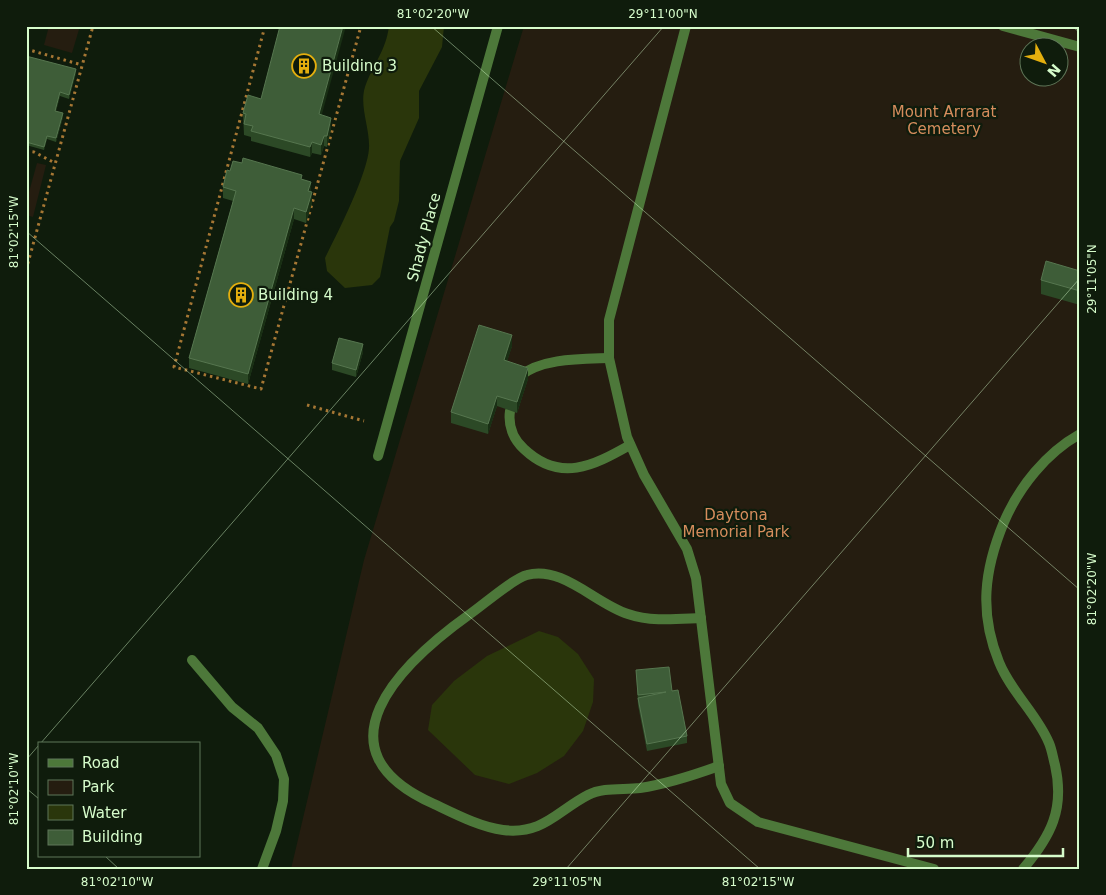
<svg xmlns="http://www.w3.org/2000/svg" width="1106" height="895" viewBox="0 0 1106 895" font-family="'DejaVu Sans',sans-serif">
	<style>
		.green { fill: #251d10; fill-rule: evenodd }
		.water { fill: #2a360b }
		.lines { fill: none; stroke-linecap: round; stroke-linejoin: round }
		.path { stroke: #a67734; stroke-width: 3; stroke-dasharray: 2.5 4; stroke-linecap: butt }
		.service { stroke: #4d783a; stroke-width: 10 }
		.minor { stroke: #4d783a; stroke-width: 10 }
		.wall { fill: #2c4926 }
		.shaded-wall { fill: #192f14 }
		.building { fill: #3e5d38; stroke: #56764f }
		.ticks { fill: none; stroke: #d6fccb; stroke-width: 1; stroke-opacity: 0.45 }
		.labels { text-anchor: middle; stroke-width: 4.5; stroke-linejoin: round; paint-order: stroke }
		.poi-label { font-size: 15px; fill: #d6fccb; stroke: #0f1c0c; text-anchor: start }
		.park-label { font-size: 15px; fill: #d68d5d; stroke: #0f1c0c }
		.street-label { font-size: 15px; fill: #d6fccb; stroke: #0f1c0c }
		.neatline { fill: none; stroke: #d6fccb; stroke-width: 2 }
		.ticks-label { font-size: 12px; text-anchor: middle; fill: #d6fccb }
	</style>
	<rect width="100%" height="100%" fill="#0f1c0c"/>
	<g class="green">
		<polygon points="49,26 80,26 72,53 44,45"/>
		<path d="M524,26H1080V869H291L364,560ZM1028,48H1058V78H1028Z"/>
		<polygon points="37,163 46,165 33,217 26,215 26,203"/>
	</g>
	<g class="water">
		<path d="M389,26H444L442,47L419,91V118L400,161L399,201L394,221L390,227L380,277L372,285L345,288L327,271L325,258C337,234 368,173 369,148C370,128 359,106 365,87C373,64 386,51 389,26Z"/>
		<polygon points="539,631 558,637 578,654 594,679 593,702 583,731 564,756 537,773 509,784 475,775 428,730 432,705 454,681 487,656"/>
	</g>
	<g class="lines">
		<g class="path">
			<polyline points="265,26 174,367 261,389 361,26"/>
			<polyline points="26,49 82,65"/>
			<polyline points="26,151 34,152 55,163"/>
			<polyline points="26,253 31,252 93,26"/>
			<polyline points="26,270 31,252"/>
			<polyline points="307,405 364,421"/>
		</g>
		<g class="service">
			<polyline points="686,26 609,320 609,358 627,437 644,475 687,549 696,578 721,784 730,803 758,822 934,869"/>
			<polyline points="1003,26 1080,47"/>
			<path d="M520,376C542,358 581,359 609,358"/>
			<path d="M510,411C508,425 513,439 524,449C560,483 593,466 630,445"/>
			<path d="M701,618C677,619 651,622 628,614C596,604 562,565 527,575C514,578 483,605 470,614C400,664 312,750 434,804C455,814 480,827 503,830C543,835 557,811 588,795C603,787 623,790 640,788C667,784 694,775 719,766"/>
			<polyline points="192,660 232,707 258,728 276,755 284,779 283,801 276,831 262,869"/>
			<path d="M1023,869C1051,836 1065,809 1055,765C1053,758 1052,750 1049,743C1037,714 1011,692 999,662C979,613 984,570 1004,522C1019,487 1046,453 1080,434"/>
		</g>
		<polyline class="minor" points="378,456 498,26"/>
	</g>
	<g class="wall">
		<polygon points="26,56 76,73 69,99 60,96 56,111 63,117 56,142 47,139 44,150 26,145"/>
		<polygon points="243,113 322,115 331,129 327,147 324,146 321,155 312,153 310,157 251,141 251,137 244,135"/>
		<polygon points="302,180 311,192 312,203 306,223 294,219 248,384 189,368 189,358 233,201 223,198 223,187"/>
		<polygon points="1080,271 1080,305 1041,294 1041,280"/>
		<polygon points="512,346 507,361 528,379 517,413 497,406 488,434 451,423 451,412"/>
		<polygon points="363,352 356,377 332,370 332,363"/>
		<polygon points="636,670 672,691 687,736 687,743 647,751 638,705"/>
	</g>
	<g class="shaded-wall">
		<polygon points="343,26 346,26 319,125 319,114"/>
		<polygon points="76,69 76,73 69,99 69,95"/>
		<polygon points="60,92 60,96 55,115 55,111"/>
		<polygon points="63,113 63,117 56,142 56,138"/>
		<polygon points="331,118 331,129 327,147 327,136"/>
		<polygon points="47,136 47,139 44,150 44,147"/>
		<polygon points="324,136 324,146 321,155 321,145"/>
		<polygon points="312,142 312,153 310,157 310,147"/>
		<polygon points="311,182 311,193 308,191"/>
		<polygon points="312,192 312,203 306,223 306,212"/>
		<polygon points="294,208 294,219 248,384 248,374"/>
		<polygon points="512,335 512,346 504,371 504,360"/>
		<polygon points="363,344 363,352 356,377 356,370"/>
		<polygon points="528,368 528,379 517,413 517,402"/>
		<polygon points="497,396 497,406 488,434 488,424"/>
	</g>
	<g class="building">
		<polygon points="280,26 343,26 319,114 331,118 327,136 324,136 321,145 312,142 310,147 251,131 253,126 244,124 246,114 243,113 248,95 261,99"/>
		<polygon points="26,56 76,69 69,95 60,92 55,111 63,113 56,138 47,136 44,147 26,142"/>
		<polygon points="243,158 302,175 301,179 311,182 308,191 312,192 306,212 294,208 248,374 189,358 236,191 223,187 227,170 230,171 233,161 242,163"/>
		<polygon points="1046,261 1080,271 1080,291 1041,280"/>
		<polygon points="479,325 512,335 504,360 528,368 517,402 497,396 488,424 451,412"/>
		<polygon points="339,338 363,344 356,370 332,363"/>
		<polygon points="669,667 672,691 678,690 687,736 647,744 638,698 666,692 638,695 636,670"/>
	</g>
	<path class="ticks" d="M431,26L1080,590M1072,26L1080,33M26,30L29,26M26,231L760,869M40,744L664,26M26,760L39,745M26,788L39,799M105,856L119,869M566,869L1080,278"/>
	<defs>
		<g id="building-ring" transform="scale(1.25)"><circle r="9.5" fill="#0f1c0c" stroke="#e4af0e" stroke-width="1.5"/><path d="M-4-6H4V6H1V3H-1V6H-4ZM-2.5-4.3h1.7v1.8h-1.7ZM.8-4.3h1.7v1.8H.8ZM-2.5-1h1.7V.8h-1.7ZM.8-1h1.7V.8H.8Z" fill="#e4af0e"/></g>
	</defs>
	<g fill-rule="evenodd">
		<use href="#building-ring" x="304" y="66"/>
		<use href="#building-ring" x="241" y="295"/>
	</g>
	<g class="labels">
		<g class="poi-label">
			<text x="322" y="71">Building 3</text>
			<text x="258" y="300">Building 4</text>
		</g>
		<g class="park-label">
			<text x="944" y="117">Mount Arrarat<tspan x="944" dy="17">Cemetery</tspan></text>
			<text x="736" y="520">Daytona<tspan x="736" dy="17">Memorial Park</tspan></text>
		</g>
		<g class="street-label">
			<text transform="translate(424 237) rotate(-75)" y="5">Shady Place</text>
		</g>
	</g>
	<rect width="1106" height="895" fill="none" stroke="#0f1c0c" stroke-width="55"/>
	<rect x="38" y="742" width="162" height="115" fill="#0f1c0c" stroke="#5f7658"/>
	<rect x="48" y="759" width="25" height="8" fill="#4d783a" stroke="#5f7658"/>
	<text x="82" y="768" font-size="15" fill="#d6fccb">Road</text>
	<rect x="48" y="780" width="25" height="15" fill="#251d10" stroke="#5f7658"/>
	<text x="82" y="792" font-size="15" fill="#d6fccb">Park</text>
	<rect x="48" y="805" width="25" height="15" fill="#2a360b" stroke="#5f7658"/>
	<text x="82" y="818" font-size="15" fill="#d6fccb">Water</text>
	<rect x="48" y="830" width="25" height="15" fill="#3e5d38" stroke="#5f7658"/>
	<text x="82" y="842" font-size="15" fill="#d6fccb">Building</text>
	<g transform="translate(1044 62) rotate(131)"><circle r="24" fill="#0f1c0c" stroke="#5f7658"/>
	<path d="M0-4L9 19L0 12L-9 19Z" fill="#e4af0e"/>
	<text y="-8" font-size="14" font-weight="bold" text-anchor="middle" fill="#d6fccb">N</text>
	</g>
	<path d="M908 848v8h155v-8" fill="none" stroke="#d6fccb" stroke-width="2.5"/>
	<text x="916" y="848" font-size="15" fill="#d6fccb" stroke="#0f1c0c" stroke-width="4" paint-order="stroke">50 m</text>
	<rect x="28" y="28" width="1050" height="840" class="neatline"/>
	<g class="ticks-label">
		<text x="433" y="18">81°02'20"W</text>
		<text x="663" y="18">29°11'00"N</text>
		<text transform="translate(14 232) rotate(-90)" y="4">81°02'15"W</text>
		<text transform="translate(1092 279) rotate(-90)" y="4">29°11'05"N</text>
		<text transform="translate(1092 589) rotate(-90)" y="4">81°02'20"W</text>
		<text transform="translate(14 789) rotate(-90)" y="4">81°02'10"W</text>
		<text x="117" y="886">81°02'10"W</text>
		<text x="567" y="886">29°11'05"N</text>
		<text x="758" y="886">81°02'15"W</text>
	</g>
</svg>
